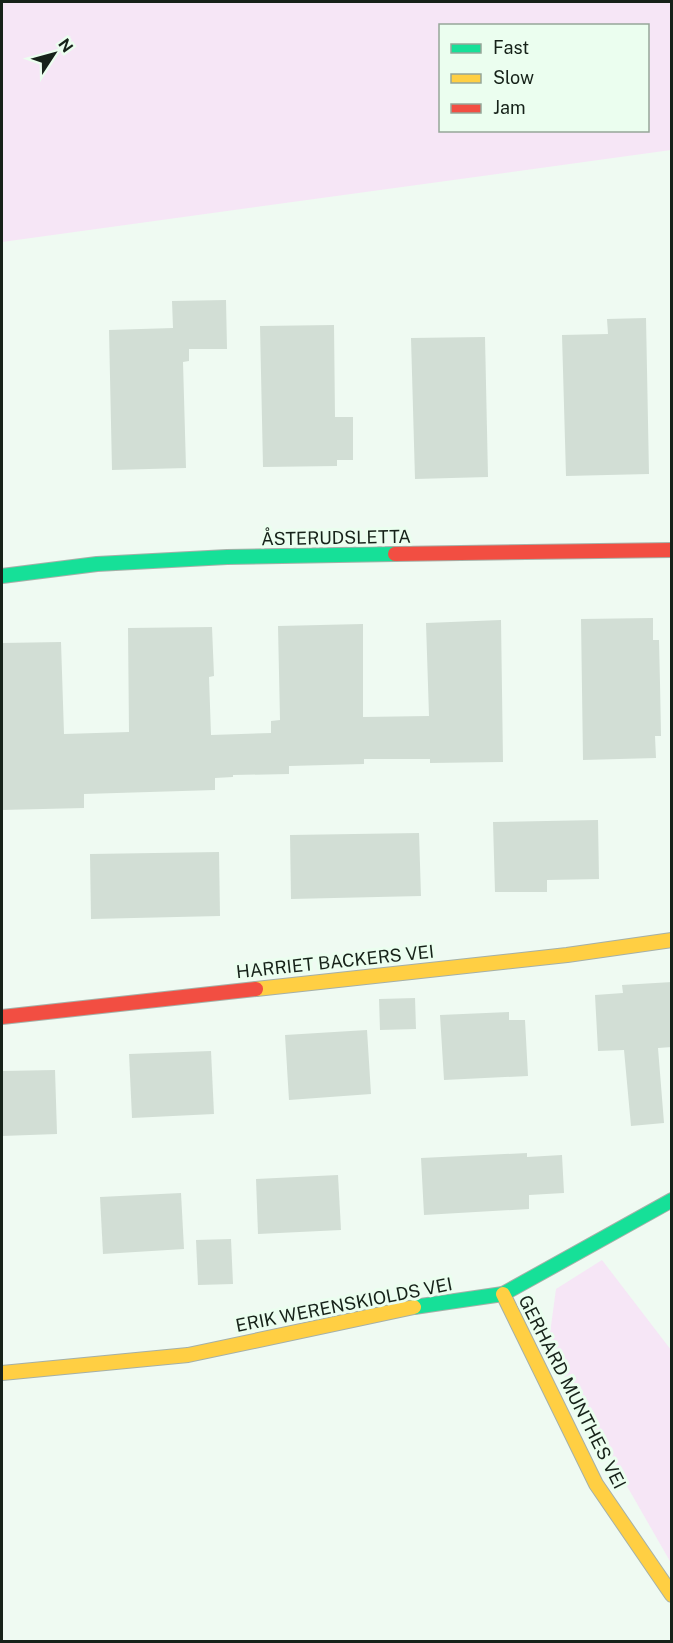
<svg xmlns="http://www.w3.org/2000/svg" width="673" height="1643" viewBox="0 0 673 1643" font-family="'Public Sans',sans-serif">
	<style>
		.green { fill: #f6e6f6; fill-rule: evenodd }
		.building { fill: #d2ded5 }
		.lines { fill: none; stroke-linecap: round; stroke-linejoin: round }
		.fast-casing { stroke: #a5b0a8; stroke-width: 16 }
		.slow-casing { stroke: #a5b0a8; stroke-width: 16 }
		.jam-casing { stroke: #a5b0a8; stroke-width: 16 }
		.fast { stroke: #16e098; stroke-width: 14 }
		.slow { stroke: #ffcf43; stroke-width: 14 }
		.jam { stroke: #f24e42; stroke-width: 14 }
		.labels { text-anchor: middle; stroke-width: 6; stroke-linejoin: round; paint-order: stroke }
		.street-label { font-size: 18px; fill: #162219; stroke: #ebfeef }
	</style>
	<rect width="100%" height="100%" fill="#effaf2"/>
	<g class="green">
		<path d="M2,2H671V150L2,242ZM440,26H648V130H440Z"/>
		<polygon points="602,1260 671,1350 671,1563 548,1348 556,1289"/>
	</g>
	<g class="building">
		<polygon points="226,300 227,349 189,349 189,361 183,362 186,468 112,470 109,330 173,328 172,301"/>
		<polygon points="646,318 649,474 566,476 562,335 608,334 607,319"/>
		<polygon points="334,325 335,417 353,417 353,460 337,460 337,466 263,467 260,326"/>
		<polygon points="485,337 488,477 415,479 411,338"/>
		<polygon points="653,618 653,640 659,640 660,683 661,736 655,736 656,758 583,760 581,619"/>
		<polygon points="501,620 503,762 430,763 430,759 364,759 364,764 289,766 289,774 233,775 233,777 215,778 215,790 84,794 84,808 2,810 2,643 61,642 64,734 129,732 128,628 212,627 214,676 209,677 211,735 271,733 271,721 280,720 278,626 363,624 363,717 429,716 426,623"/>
		<polygon points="598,820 599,879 547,880 547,892 495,892 493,822"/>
		<polygon points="419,833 421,896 291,899 290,835"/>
		<polygon points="219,852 220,916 91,919 90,854"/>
		<polygon points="672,982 672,1047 658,1048 664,1123 631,1126 624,1050 598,1051 595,995 623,993 622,985"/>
		<polygon points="415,998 416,1029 380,1030 379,999"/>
		<polygon points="509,1012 509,1020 525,1020 528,1076 444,1080 440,1015"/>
		<polygon points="367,1030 371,1094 289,1100 285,1035"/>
		<polygon points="211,1051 214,1114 132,1118 129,1054"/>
		<polygon points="55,1070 57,1134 2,1136 2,1071"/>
		<polygon points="527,1153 527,1157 562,1155 564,1193 529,1195 529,1209 424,1215 421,1158"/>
		<polygon points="338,1175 341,1230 258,1234 256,1179"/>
		<polygon points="181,1193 184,1249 103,1254 100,1197"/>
		<polygon points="231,1239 233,1284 198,1285 196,1240"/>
	</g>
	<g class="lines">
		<g class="fast-casing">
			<g id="fast">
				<polyline points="2,576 97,564 227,557 395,554"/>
				<polyline points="414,1307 503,1294 672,1200"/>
			</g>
		</g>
		<g class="slow-casing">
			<g id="slow">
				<polyline points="256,989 567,955 672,940"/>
				<polyline points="503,1294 596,1484 672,1595"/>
				<polyline points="2,1373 188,1355 414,1307"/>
			</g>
		</g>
		<g class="jam-casing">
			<g id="jam">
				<polyline points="395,554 672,550"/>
				<polyline points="2,1017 256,989"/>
			</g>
		</g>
		<use href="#fast" class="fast"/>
		<use href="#slow" class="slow"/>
		<use href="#jam" class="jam"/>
	</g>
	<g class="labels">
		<g class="street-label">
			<text transform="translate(336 538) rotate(-1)" y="6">ÅSTERUDSLETTA</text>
			<text transform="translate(335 962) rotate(-6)" y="6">HARRIET BACKERS VEI</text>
			<text transform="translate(344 1305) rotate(-11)" y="6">ERIK WERENSKIOLDS VEI</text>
			<text transform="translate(572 1392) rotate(63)" y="6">GERHARD MUNTHES VEI</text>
		</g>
	</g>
	<rect width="673" height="1643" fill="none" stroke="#162219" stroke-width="6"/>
	<rect x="439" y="24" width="210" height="108" fill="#ebfeef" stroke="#96a699" stroke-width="1.5"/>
	<rect x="451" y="44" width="30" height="9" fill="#16e098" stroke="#96a699" stroke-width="1.5"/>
	<text x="493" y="54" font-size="18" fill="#162219">Fast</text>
	<rect x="451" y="74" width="30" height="9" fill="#ffcf43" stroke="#96a699" stroke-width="1.5"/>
	<text x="493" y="84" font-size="18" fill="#162219">Slow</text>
	<rect x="451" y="104" width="30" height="9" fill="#f24e42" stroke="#96a699" stroke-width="1.5"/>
	<text x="493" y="114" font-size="18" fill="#162219">Jam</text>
	<g transform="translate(54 54) rotate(54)" stroke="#ebfeef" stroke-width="4.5" paint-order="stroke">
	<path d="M0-4.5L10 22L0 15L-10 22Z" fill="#162219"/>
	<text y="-9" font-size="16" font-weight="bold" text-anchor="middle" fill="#162219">N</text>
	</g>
</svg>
